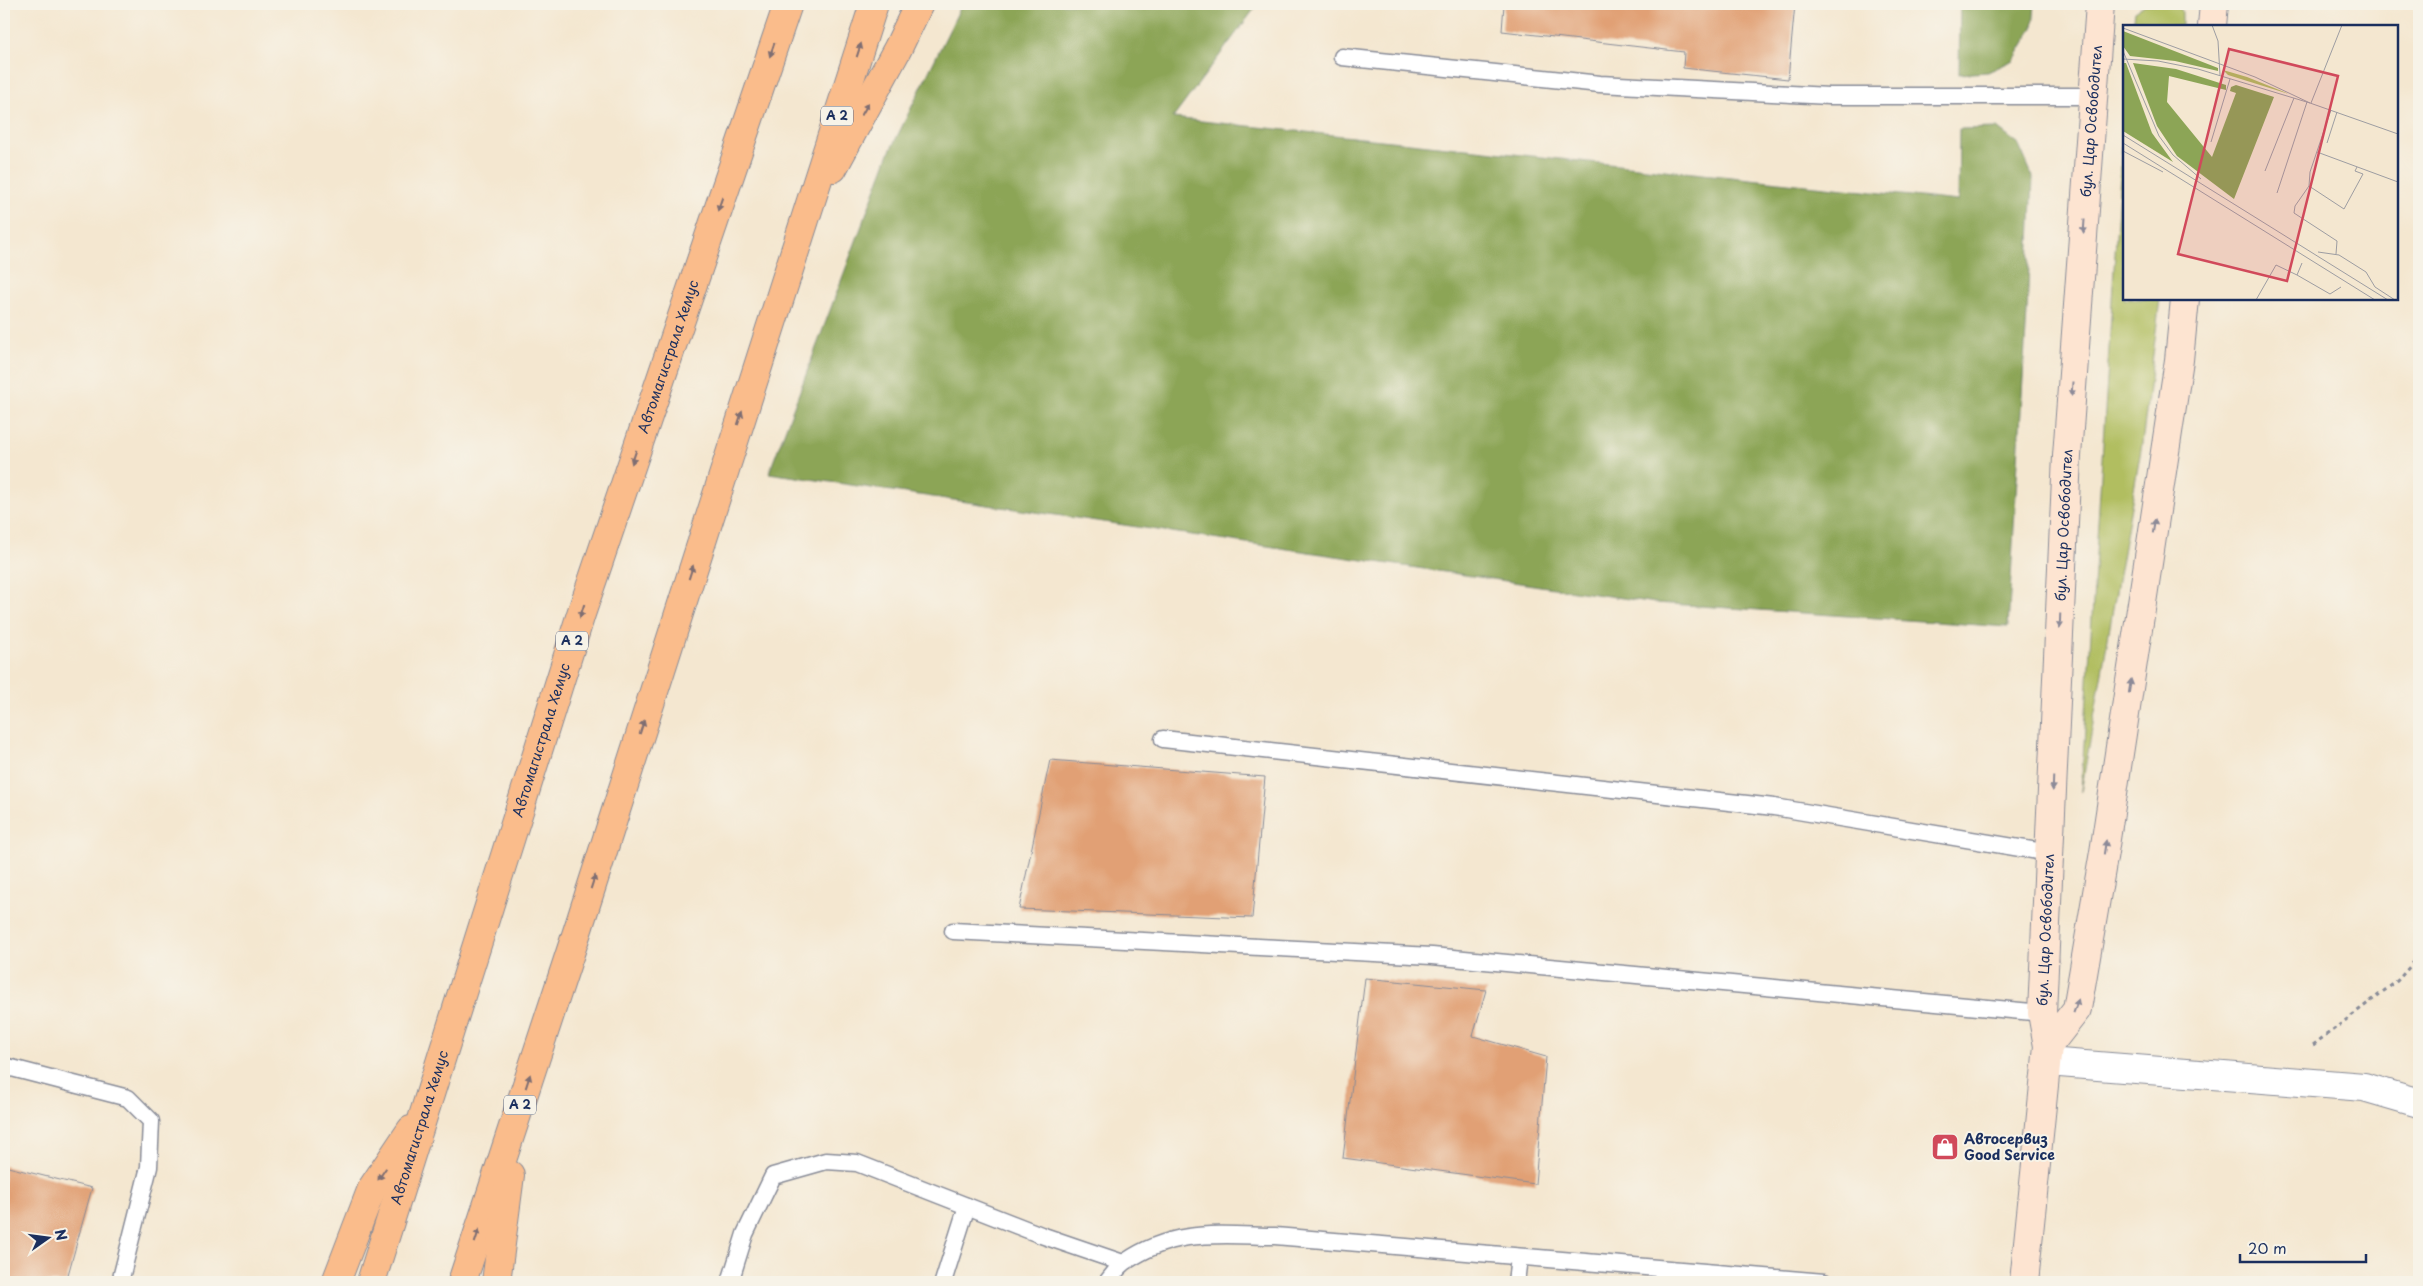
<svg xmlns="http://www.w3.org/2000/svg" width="2423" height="1286" viewBox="0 0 2423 1286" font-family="'Playpen Sans',sans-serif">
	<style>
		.green { fill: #b1be60; stroke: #66765f }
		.forest { fill: #8ca556; stroke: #546a5a }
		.building { fill: #e1a074 }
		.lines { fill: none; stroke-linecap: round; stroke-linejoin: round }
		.lane-casing { stroke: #888b97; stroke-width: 19 }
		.street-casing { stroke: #888b97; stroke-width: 30 }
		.secondary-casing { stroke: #888b97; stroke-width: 30 }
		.highway-casing { stroke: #888b97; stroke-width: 30 }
		.path { stroke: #888b97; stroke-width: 3; stroke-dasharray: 4 4; stroke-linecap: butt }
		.lane { stroke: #fff; stroke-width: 16 }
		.street { stroke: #fff; stroke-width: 28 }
		.secondary { stroke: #fde4d1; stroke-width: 28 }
		.highway { stroke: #fabc8b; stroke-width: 28 }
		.oneway { fill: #7f6e72 }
		.oneway2 { fill: #8c8a98 }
		.labels { text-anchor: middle; stroke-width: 4; stroke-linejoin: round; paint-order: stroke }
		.shield { fill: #f7f3e8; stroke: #5d6a87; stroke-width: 1 }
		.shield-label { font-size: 12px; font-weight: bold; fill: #1b2f5e }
		.street-label { font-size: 14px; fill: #1b2f5e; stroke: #f7f3e8 }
		.poi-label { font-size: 14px; font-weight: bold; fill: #1b2f5e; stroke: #f7f3e8; text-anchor: start }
		.inset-road { fill: none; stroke: #9d9da2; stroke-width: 1 }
		.view { fill: #d1495b; fill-opacity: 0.15; stroke: #d1495b; stroke-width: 2.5 }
		.inset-edge { fill: none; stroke: #1b2f5e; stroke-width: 2.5 }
	</style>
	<rect width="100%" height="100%" fill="#f7f3e8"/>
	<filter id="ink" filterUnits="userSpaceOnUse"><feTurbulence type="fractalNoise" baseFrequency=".02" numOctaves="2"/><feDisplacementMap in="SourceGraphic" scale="10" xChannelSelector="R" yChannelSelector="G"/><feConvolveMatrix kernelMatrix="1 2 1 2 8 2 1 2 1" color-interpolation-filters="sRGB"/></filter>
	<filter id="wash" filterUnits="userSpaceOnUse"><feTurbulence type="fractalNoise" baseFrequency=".0096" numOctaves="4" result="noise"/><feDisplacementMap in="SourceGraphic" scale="20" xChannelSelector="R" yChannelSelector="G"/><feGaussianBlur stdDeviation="1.12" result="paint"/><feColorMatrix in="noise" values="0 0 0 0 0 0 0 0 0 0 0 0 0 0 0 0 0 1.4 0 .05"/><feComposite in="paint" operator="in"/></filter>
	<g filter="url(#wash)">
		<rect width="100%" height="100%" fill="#f4e7d0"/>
		<g class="green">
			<polygon points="2146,4 2178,4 2182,13 2182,26 2133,26 2135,11"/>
			<polygon points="2124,110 2124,299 2160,299 2142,444 2081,792"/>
		</g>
		<g class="forest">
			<polygon points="962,4 1258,4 1173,118 1958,201 1959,129 1997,128 2019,145 2033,177 2027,312 2008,627 1656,603 769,473 889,153"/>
			<polygon points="1960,4 2035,4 2033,28 2014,60 1988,72 1959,74"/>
		</g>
		<g id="blocks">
			<g class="building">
				<polygon points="1504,4 1795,4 1788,79 1683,68 1684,52 1502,31"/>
				<polygon points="1050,760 1265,777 1252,918 1019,909"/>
				<polygon points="1365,978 1486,990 1473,1036 1546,1057 1535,1184 1343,1158"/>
				<polygon points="4,1166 92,1188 66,1282 4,1282"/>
			</g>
		</g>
	</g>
	<g filter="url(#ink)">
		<use href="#blocks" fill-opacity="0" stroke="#888b97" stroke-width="1"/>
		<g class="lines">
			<g class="lane-casing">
				<g id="lane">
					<polyline points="1342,57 1600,84 1829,96 2093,96"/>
					<polyline points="1163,739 1774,807 2050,853"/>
					<polyline points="953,931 1432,956 2042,1013"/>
					<polyline points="4,1066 128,1098 151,1121 149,1167 120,1282"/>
					<polyline points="730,1282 745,1234 773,1176 826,1161 857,1163 1041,1235 1123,1263"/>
					<polyline points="943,1282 967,1206"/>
					<path d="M1107,1282C1112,1276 1118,1267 1125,1262C1175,1228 1218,1235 1275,1236L1824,1282"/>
					<polyline points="1516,1282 1519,1258"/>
				</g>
			</g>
			<g class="street-casing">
				<polyline id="street" points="2047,1062 2364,1087 2419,1103"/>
			</g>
			<g class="secondary-casing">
				<g id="secondary">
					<polyline points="2212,26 2214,4"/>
					<polyline points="2048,1046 2077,1009 2104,852 2179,360 2185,299"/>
					<path id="s1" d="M2024,1282L2048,1046L2042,1013L2067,456L2100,4"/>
				</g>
			</g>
			<g class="highway-casing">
				<g id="highway">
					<polyline points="833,168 898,48 919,4"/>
					<polyline points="336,1282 372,1188 411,1130"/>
					<path id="s2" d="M371,1282L581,614L788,4"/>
					<polyline points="462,1282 578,929 874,4"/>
					<polyline points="496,1282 510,1175"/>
				</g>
			</g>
			<polyline class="path" points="2313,1045 2397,981 2419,956"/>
			<use href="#lane" class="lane"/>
			<use href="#street" class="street"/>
			<use href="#secondary" class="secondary"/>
			<use href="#highway" class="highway"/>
		</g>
		<defs><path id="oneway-solid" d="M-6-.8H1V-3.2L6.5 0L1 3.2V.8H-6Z" transform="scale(1.25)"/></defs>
		<g class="oneway">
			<use href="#oneway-solid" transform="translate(772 50) rotate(109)"/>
			<use href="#oneway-solid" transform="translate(859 50) rotate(-72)"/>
			<use href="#oneway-solid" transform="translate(865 109) rotate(-61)"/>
			<use href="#oneway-solid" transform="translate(720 204) rotate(109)"/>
			<use href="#oneway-solid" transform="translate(740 418) rotate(-72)"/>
			<use href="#oneway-solid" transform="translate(634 457) rotate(109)"/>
			<use href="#oneway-solid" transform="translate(691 572) rotate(-72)"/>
			<use href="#oneway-solid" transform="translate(582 611) rotate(108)"/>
			<use href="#oneway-solid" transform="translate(642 727) rotate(-72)"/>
			<use href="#oneway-solid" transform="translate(593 882) rotate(-72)"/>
			<use href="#oneway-solid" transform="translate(528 1081) rotate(-72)"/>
			<use href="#oneway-solid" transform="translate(382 1174) rotate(124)"/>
			<use href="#oneway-solid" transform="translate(477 1236) rotate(-72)"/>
		</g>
		<g class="oneway2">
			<use href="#oneway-solid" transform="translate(2084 227) rotate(94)"/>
			<use href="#oneway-solid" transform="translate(2072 389) rotate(94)"/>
			<use href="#oneway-solid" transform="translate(2154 526) rotate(-81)"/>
			<use href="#oneway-solid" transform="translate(2060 621) rotate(92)"/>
			<use href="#oneway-solid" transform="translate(2130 686) rotate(-81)"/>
			<use href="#oneway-solid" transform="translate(2053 784) rotate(92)"/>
			<use href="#oneway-solid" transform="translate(2105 847) rotate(-81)"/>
			<use href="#oneway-solid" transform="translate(2076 1006) rotate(-70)"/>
		</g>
	</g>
	<defs>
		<g id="shop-square" transform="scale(1.4375)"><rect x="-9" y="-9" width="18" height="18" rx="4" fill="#d1495b" stroke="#f7f3e8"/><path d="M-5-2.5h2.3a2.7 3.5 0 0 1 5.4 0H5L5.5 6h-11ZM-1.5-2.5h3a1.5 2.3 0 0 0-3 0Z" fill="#fff"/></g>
	</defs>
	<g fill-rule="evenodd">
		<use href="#shop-square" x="1945" y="1147"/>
	</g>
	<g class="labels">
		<g class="shield">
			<rect x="821" y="106.5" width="32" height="19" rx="4"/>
			<rect x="556" y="631.5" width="32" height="19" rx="4"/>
			<rect x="504" y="1095.5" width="32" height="19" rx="4"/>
		</g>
		<g class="shield-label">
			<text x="837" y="120">A 2</text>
			<text x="572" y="645">A 2</text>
			<text x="520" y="1109">A 2</text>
		</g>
		<g class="street-label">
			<text dy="5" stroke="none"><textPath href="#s1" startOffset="1164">бул. Цар Освободител</textPath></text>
			<text dy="5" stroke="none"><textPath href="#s2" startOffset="972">Автомагистрала Хемус</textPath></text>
			<text dy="5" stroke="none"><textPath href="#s1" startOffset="759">бул. Цар Освободител</textPath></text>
			<text dy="5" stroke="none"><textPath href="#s2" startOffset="568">Автомагистрала Хемус</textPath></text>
			<text dy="5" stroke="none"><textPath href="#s1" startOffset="354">бул. Цар Освободител</textPath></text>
			<text dy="5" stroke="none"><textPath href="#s2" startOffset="162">Автомагистрала Хемус</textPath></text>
		</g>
		<g class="poi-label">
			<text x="1964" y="1144">Автосервиз<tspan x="1964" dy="16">Good Service</tspan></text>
		</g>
	</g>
	<g transform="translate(2123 25)">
		<rect width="275" height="275" fill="#f4e7d0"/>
		<path d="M100,45L124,52L166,69L105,50Z" fill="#b1be60"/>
		<path d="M0,6L95,43V46L52,36L7,31L0,21ZM0,38H3L29,108L50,137L0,106ZM10,38L53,44L103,60V65L46,51L44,77L89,132L113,68L107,66L108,62L113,60L151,72L111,174L54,131L34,101Z" fill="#8ca556"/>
		<path class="inset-road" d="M89,0L95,16L97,50M0,3L132,52L187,78M0,26L36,111L50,130L78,154M0,34L35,36L75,44L187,78L275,109M188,78L219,0M208,85L187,147L186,161L221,184L240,149L232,146L234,142M0,110L265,275M88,117L107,54M0,118L252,275M204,118L214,87M0,126L40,147M194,127L275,157M142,146L171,73M186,161L172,181L171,188L214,216L213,229M154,168L184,77M195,227L216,230L243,247L252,262L272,275M179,238L174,250L207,269L218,262M133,275L153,240L174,250"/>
		<path class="view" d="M106,24L215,51L164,256L55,229Z"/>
		<rect width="275" height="275" class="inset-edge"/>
	</g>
	<rect width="2423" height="1286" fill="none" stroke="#f7f3e8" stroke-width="20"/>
	<g transform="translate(48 1238) rotate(76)" stroke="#f7f3e8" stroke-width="4" paint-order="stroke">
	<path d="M0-4L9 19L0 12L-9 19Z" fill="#1b2f5e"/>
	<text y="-8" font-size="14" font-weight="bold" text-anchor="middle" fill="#1b2f5e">N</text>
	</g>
	<path d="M2240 1254v8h126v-8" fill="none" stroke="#1b2f5e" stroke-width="2.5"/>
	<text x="2248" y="1254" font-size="15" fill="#1b2f5e" stroke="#f7f3e8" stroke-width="4" paint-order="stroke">20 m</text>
</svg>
